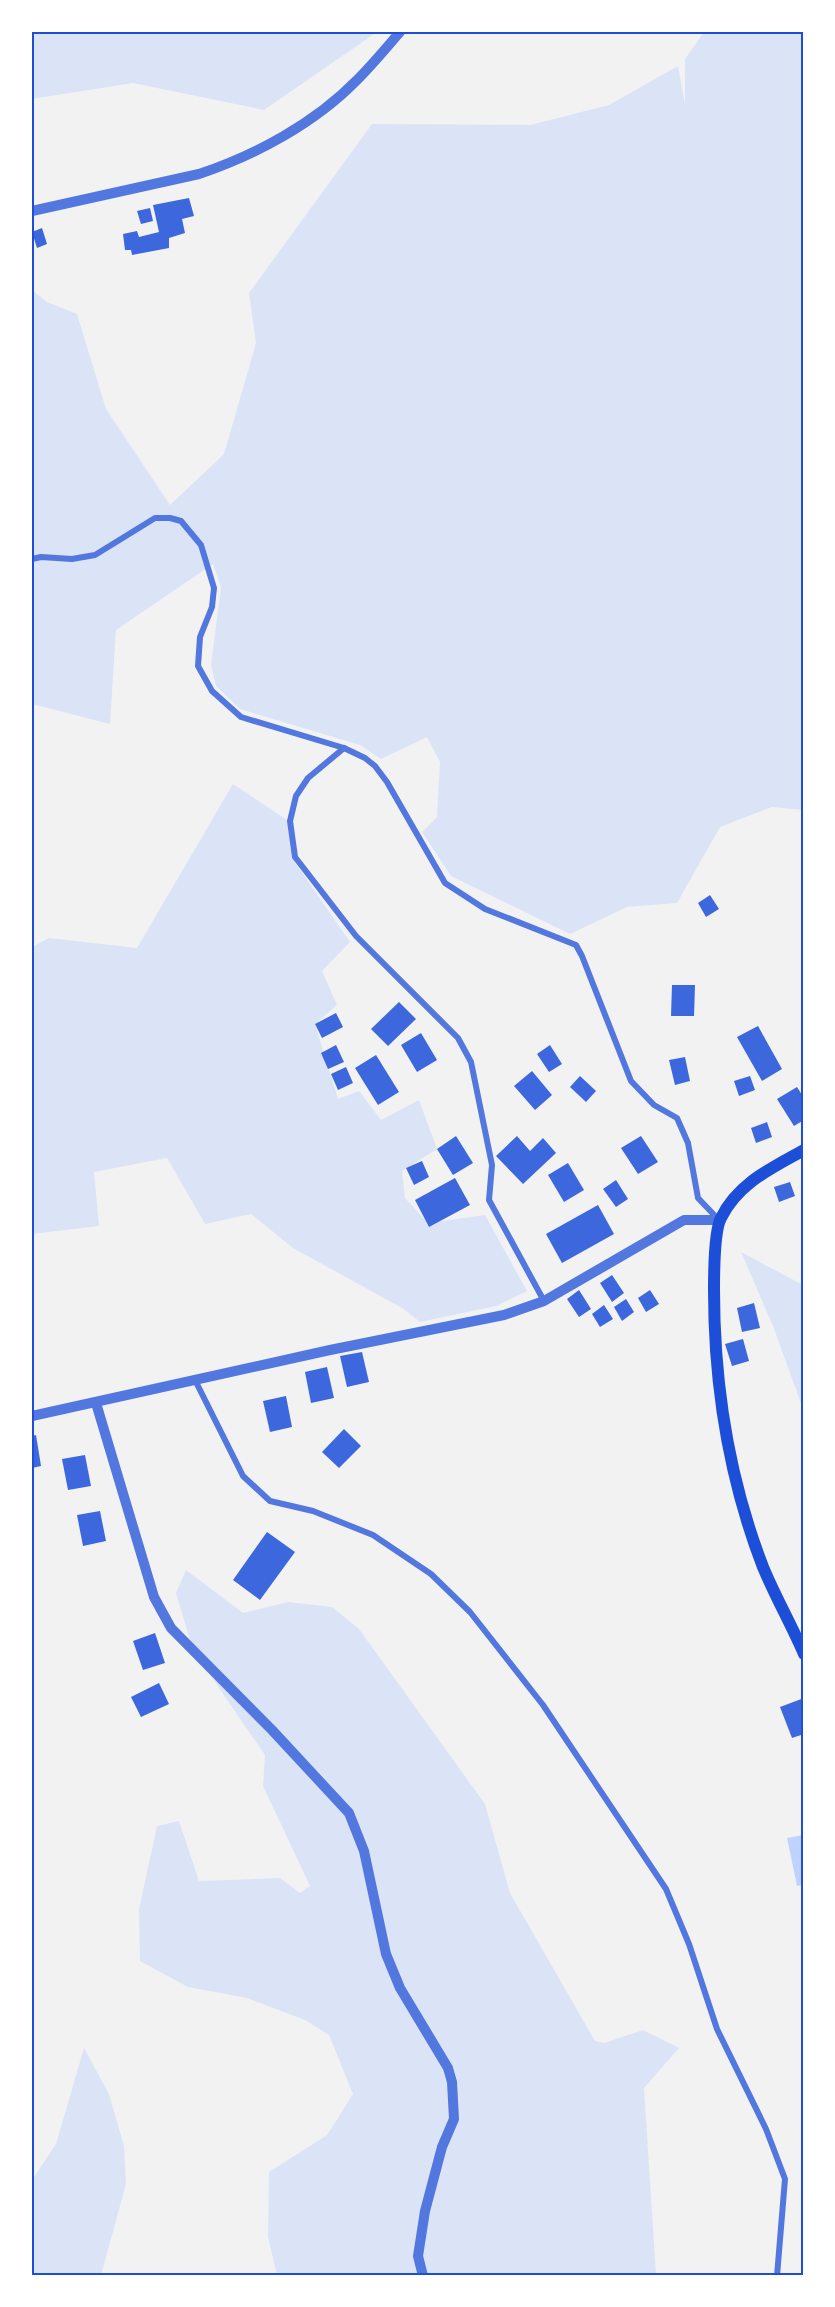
<svg xmlns="http://www.w3.org/2000/svg" width="835" height="2307" viewBox="0 0 835 2307" font-family="'Fira Sans Condensed',sans-serif">
	<style>
		.green { fill: #dbe4f7 }
		.water { fill: #bfd3fe }
		.building { fill: #3d67dc }
		.lines { fill: none; stroke-linecap: round; stroke-linejoin: round }
		.minor { stroke: #5277de; stroke-width: 6 }
		.tertiary { stroke: #5277de; stroke-width: 10 }
		.secondary { stroke: #1d4ed8; stroke-width: 12 }
		.neatline { fill: none; stroke: #1d4ed8; stroke-width: 2 }
	</style>
	<rect width="100%" height="100%" fill="#f2f2f2"/>
	<g class="green">
		<polygon points="32,32 377,32 264,110 133,83 32,99"/>
		<polygon points="704,32 803,32 803,810 772,807 720,827 677,903 627,907 570,934 451,876 422,832 437,817 440,762 427,737 381,759 360,745 240,709 216,686 211,665 221,587 213,564 116,630 110,724 32,704 32,290 47,302 77,314 106,409 170,505 224,454 256,343 249,293 372,124 530,125 609,105 678,66 685,104 685,59"/>
		<polygon points="233,784 287,820 292,858 350,942 322,971 337,1005 315,1024 338,1099 359,1091 381,1120 419,1100 437,1149 402,1171 405,1198 428,1223 485,1215 527,1291 496,1306 420,1322 402,1308 293,1248 251,1214 205,1224 167,1158 94,1172 99,1226 32,1234 32,947 49,938 137,948"/>
		<polygon points="741,1252 803,1285 803,1409 773,1326"/>
		<polygon points="186,1570 243,1613 288,1602 332,1607 359,1629 485,1804 510,1893 595,2041 604,2043 643,2030 679,2048 644,2088 656,2275 277,2275 268,2237 269,2172 327,2135 353,2094 329,2035 305,2020 247,1998 188,1987 140,1961 139,1909 157,1826 179,1821 199,1881 280,1878 300,1893 310,1886 263,1786 265,1755 193,1650 176,1593"/>
		<polygon points="84,2048 109,2094 124,2146 126,2184 101,2275 32,2275 32,2180 56,2144"/>
	</g>
	<polygon class="water" points="803,1835 803,1885 797,1886 787,1838"/>
	<g class="building">
		<polygon points="189,198 194,216 182,219 185,233 169,238 169,248 132,255 131,250 125,250 123,234 137,231 139,237 159,232 153,205"/>
		<polygon points="150,208 153,221 141,224 137,211"/>
		<polygon points="42,228 47,244 37,248 32,232"/>
		<polygon points="710,895 719,909 706,917 698,903"/>
		<polygon points="672,985 695,985 694,1016 671,1016"/>
		<polygon points="399,1002 416,1019 388,1046 371,1029"/>
		<polygon points="336,1013 343,1027 322,1038 315,1024"/>
		<polygon points="758,1026 782,1069 762,1081 737,1037"/>
		<polygon points="421,1033 437,1060 417,1072 401,1045"/>
		<polygon points="336,1045 344,1062 328,1069 321,1053"/>
		<polygon points="550,1045 562,1064 549,1072 537,1054"/>
		<polygon points="376,1055 399,1092 378,1105 355,1068"/>
		<polygon points="685,1057 690,1081 675,1085 669,1060"/>
		<polygon points="346,1067 353,1083 338,1090 331,1074"/>
		<polygon points="532,1071 552,1095 535,1110 514,1086"/>
		<polygon points="580,1076 596,1091 586,1102 570,1087"/>
		<polygon points="750,1076 755,1090 739,1096 734,1081"/>
		<polygon points="797,1087 804,1098 804,1120 794,1126 777,1099"/>
		<polygon points="767,1122 772,1137 756,1143 751,1128"/>
		<polygon points="456,1136 473,1163 453,1175 437,1149"/>
		<polygon points="517,1136 530,1151 543,1138 556,1153 523,1184 496,1156"/>
		<polygon points="641,1136 658,1162 638,1174 621,1148"/>
		<polygon points="422,1161 429,1177 414,1185 406,1168"/>
		<polygon points="568,1163 584,1190 564,1202 548,1175"/>
		<polygon points="455,1178 470,1205 429,1227 415,1200"/>
		<polygon points="616,1180 628,1199 616,1207 603,1189"/>
		<polygon points="790,1182 795,1196 779,1202 774,1187"/>
		<polygon points="598,1205 614,1234 562,1263 546,1234"/>
		<polygon points="612,1275 624,1293 612,1302 600,1283"/>
		<polygon points="579,1290 591,1309 579,1317 567,1299"/>
		<polygon points="650,1290 659,1304 646,1312 638,1298"/>
		<polygon points="626,1299 634,1312 622,1321 614,1307"/>
		<polygon points="754,1303 760,1328 742,1332 737,1308"/>
		<polygon points="604,1305 613,1319 600,1327 592,1314"/>
		<polygon points="743,1339 749,1361 732,1366 725,1344"/>
		<polygon points="362,1352 369,1382 347,1387 340,1356"/>
		<polygon points="327,1367 334,1398 311,1403 305,1372"/>
		<polygon points="286,1396 292,1427 270,1432 263,1401"/>
		<polygon points="344,1429 361,1446 339,1468 322,1452"/>
		<polygon points="36,1435 41,1466 32,1468 32,1436"/>
		<polygon points="85,1455 91,1486 68,1490 62,1459"/>
		<polygon points="100,1511 106,1541 83,1546 77,1515"/>
		<polygon points="267,1532 295,1552 260,1600 233,1580"/>
		<polygon points="155,1633 165,1663 143,1670 133,1641"/>
		<polygon points="159,1683 169,1704 141,1717 131,1697"/>
		<polygon points="804,1698 804,1734 792,1738 780,1707"/>
	</g>
	<g class="lines">
		<g class="minor">
			<polyline points="32,559 41,557 72,559 95,555 155,518 170,518 181,521 201,545 214,588 212,607 200,637 198,666 212,691 241,717 344,748 365,758 375,766 387,782 445,883 485,909 576,945 582,956 631,1081 654,1105 677,1118 688,1143 698,1198 718,1219"/>
			<polyline points="344,748 308,778 296,796 290,821 295,857 356,936 458,1038 471,1062 492,1165 489,1200 544,1301"/>
			<polyline points="195,1380 243,1476 270,1501 313,1511 373,1535 431,1574 470,1612 543,1705 658,1877 666,1889 689,1944 717,2029 766,2129 785,2179 777,2276"/>
		</g>
		<g class="tertiary">
			<path d="M32,211L199,174C256,155 315,123 357,80C372,65 386,48 400,32"/>
			<polyline points="96,1403 154,1597 171,1628 272,1730 349,1813 364,1851 386,1954 400,1988 448,2068 452,2082 454,2119 442,2147 425,2211 418,2256 423,2276"/>
			<polyline points="32,1416 330,1350 504,1315 544,1301 684,1220 719,1220"/>
		</g>
		<path class="secondary" d="M804,1150C772,1168 738,1183 721,1218C714,1231 714,1274 714,1290C714,1384 729,1479 763,1567C775,1596 791,1624 804,1654"/>
	</g>
	<rect width="835" height="2307" fill="none" stroke="#ffffff" stroke-width="66"/>
	<rect x="33" y="33" width="769" height="2241" class="neatline"/>
</svg>
